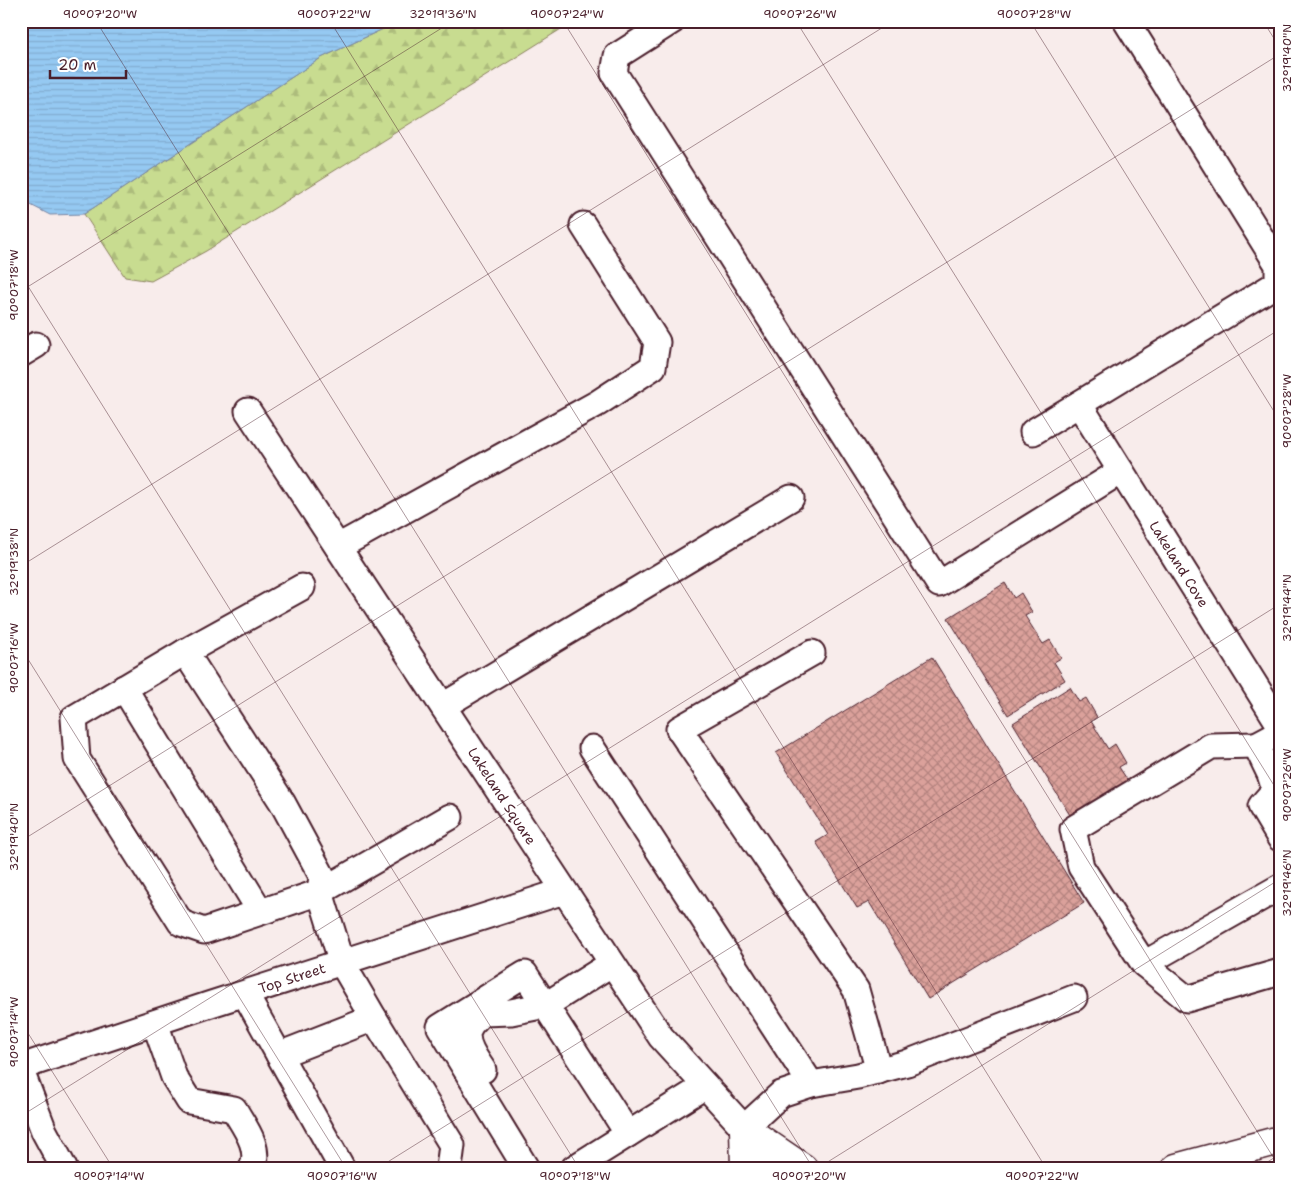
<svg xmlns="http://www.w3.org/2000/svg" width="1301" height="1189" viewBox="0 0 1301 1189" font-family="'Shantell Sans',sans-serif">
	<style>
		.forest { fill: url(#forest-firs); stroke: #897e5e }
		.water { fill: url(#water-rules); stroke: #7785a2 }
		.building { fill: url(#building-cross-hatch); stroke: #4a1f2b }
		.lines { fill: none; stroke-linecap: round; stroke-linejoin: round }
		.minor-casing { stroke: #4a1f2b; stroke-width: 29 }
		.highway-casing { stroke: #4a1f2b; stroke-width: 31 }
		.minor { stroke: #fff; stroke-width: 25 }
		.highway { stroke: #fff; stroke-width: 28 }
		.ticks { fill: none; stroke: #4a1f2b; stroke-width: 1; stroke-opacity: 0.45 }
		.labels { text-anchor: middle; stroke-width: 4.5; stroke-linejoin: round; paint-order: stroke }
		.street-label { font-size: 14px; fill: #4a1f2b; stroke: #fff }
		.neatline { fill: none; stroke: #4a1f2b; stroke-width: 2 }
		.ticks-label { font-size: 12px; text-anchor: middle; fill: #4a1f2b }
	</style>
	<defs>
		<pattern id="forest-firs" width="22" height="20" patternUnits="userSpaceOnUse" patternTransform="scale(1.25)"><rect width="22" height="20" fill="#c8dc90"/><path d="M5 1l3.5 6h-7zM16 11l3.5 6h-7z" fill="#adbc7c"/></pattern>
		<pattern id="water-rules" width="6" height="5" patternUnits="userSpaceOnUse" patternTransform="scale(1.25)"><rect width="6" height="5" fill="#95c9f2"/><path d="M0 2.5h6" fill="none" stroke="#82acd0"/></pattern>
		<pattern id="building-cross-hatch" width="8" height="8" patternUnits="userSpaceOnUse" patternTransform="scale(1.25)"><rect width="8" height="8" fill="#dba19b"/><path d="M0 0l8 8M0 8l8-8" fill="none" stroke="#b4837f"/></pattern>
	</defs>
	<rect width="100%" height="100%" fill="#f8eceb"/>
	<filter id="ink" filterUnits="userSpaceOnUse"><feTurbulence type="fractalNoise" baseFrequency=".02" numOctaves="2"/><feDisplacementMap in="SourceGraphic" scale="10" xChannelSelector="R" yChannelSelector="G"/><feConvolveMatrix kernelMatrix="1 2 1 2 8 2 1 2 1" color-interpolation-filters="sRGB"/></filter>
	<g filter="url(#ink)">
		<polygon class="forest" points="400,21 574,21 206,251 151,281 125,277 84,214 321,58"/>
		<polygon class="water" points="21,21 400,21 321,58 84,214 50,215 21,200"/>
		<g class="building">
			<polygon points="1005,583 1014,598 1021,593 1032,612 1025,616 1043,644 1050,640 1061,658 1054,662 1065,680 1008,715 948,618"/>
			<polygon points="932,657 1084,903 928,999 869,902 857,908 816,842 828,835 776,753"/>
			<polygon points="1070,687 1079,702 1086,698 1097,717 1091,721 1108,749 1115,744 1126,763 1119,767 1130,784 1073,820 1013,723"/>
		</g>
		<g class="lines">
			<g class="minor-casing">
				<g id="minor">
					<polyline points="672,21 617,56 614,73 939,584 1121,471"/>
					<polyline points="21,354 36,345"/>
					<polyline points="1079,404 1280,725"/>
					<polyline points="248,411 661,1037 744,1128 773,1168"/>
					<polyline points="1033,432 1278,283 1278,265 1126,21"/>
					<polyline points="338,547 598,403 653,367 657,342 583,225"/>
					<polyline points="302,587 185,652 74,718 77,759 181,923 204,931 320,892 450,817"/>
					<polyline points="185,652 282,802 322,876 320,892 342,963 374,1018 452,1145 449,1168"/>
					<polyline points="812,653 679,729 856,990 879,1071"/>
					<polyline points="124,688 260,911"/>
					<polyline points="443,706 791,498"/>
					<polyline points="1271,737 1256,745 1270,774 1275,790 1261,806 1280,838"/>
					<polyline points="592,748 811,1084"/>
					<polyline points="1280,887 1144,964 1187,999 1280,972"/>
					<polyline points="1144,964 1081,867 1073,829 1211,746 1256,745"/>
					<polyline points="245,994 342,1168"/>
					<path d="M155,1023L174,1077L189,1101L234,1109C243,1125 262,1148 252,1168"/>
					<polyline points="279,1055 374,1018"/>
					<polyline points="21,1067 208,1005 564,891"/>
					<path d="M483,1070C476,1059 462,1042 469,1028C471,1023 478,1017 482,1013L511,1012L546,1005L611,964"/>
					<polyline points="21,1071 44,1131 64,1168"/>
					<polyline points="744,1128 781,1094 811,1084 858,1076 907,1063 1074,998"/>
					<polyline points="526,1168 440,1027 525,974 628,1134"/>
					<polyline points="574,1168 705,1086"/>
				</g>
			</g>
			<g class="highway-casing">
				<g id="highway">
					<polyline points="744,1128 803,1168"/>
					<polyline points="744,1128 745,1168"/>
					<polyline points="1176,1168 1280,1140"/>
				</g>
			</g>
			<use href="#minor" class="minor"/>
			<use href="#highway" class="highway"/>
		</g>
	</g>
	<path class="ticks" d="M96,21L813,1168M330,21L1046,1168M563,21L1280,1168M796,21L1280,795M1030,21L1280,421M1263,21L1280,48M21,275L579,1168M21,291L453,21M21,566L893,21M21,648L346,1168M21,841L1280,54M21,1022L113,1168M21,1116L1280,329M378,1168L1280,604M818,1168L1280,879M1258,1168L1280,1154"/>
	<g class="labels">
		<g class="street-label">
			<text transform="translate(1179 564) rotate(58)" y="5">Lakeland Cove</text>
			<text transform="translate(502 796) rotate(57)" y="5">Lakeland Square</text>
			<text transform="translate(292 978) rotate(-18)" y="5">Top Street</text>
		</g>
	</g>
	<rect width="1301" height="1189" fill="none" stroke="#fff" stroke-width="55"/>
	<path d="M50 70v8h76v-8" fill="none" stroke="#4a1f2b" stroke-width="2.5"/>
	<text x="58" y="70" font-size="15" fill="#4a1f2b" stroke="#ffffff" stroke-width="4" paint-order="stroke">20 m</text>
	<rect x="28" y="28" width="1246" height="1134" class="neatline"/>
	<g class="ticks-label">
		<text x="100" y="18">90°07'20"W</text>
		<text x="334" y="18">90°07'22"W</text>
		<text x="443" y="18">32°19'36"N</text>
		<text x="567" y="18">90°07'24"W</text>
		<text x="800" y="18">90°07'26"W</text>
		<text x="1034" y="18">90°07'28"W</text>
		<text transform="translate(1287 58) rotate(-90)" y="4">32°19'40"N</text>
		<text transform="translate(14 285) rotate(-90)" y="4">90°07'18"W</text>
		<text transform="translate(1287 411) rotate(-90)" y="4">90°07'28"W</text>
		<text transform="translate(14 562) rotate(-90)" y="4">32°19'38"N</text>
		<text transform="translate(1287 608) rotate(-90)" y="4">32°19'44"N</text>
		<text transform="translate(14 658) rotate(-90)" y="4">90°07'16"W</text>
		<text transform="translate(1287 785) rotate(-90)" y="4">90°07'26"W</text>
		<text transform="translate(14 837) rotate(-90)" y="4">32°19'40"N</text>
		<text transform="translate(1287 883) rotate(-90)" y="4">32°19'46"N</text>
		<text transform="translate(14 1032) rotate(-90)" y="4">90°07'14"W</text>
		<text x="109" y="1180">90°07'14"W</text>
		<text x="342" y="1180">90°07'16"W</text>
		<text x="575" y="1180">90°07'18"W</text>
		<text x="809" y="1180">90°07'20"W</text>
		<text x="1042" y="1180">90°07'22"W</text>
	</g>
</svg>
